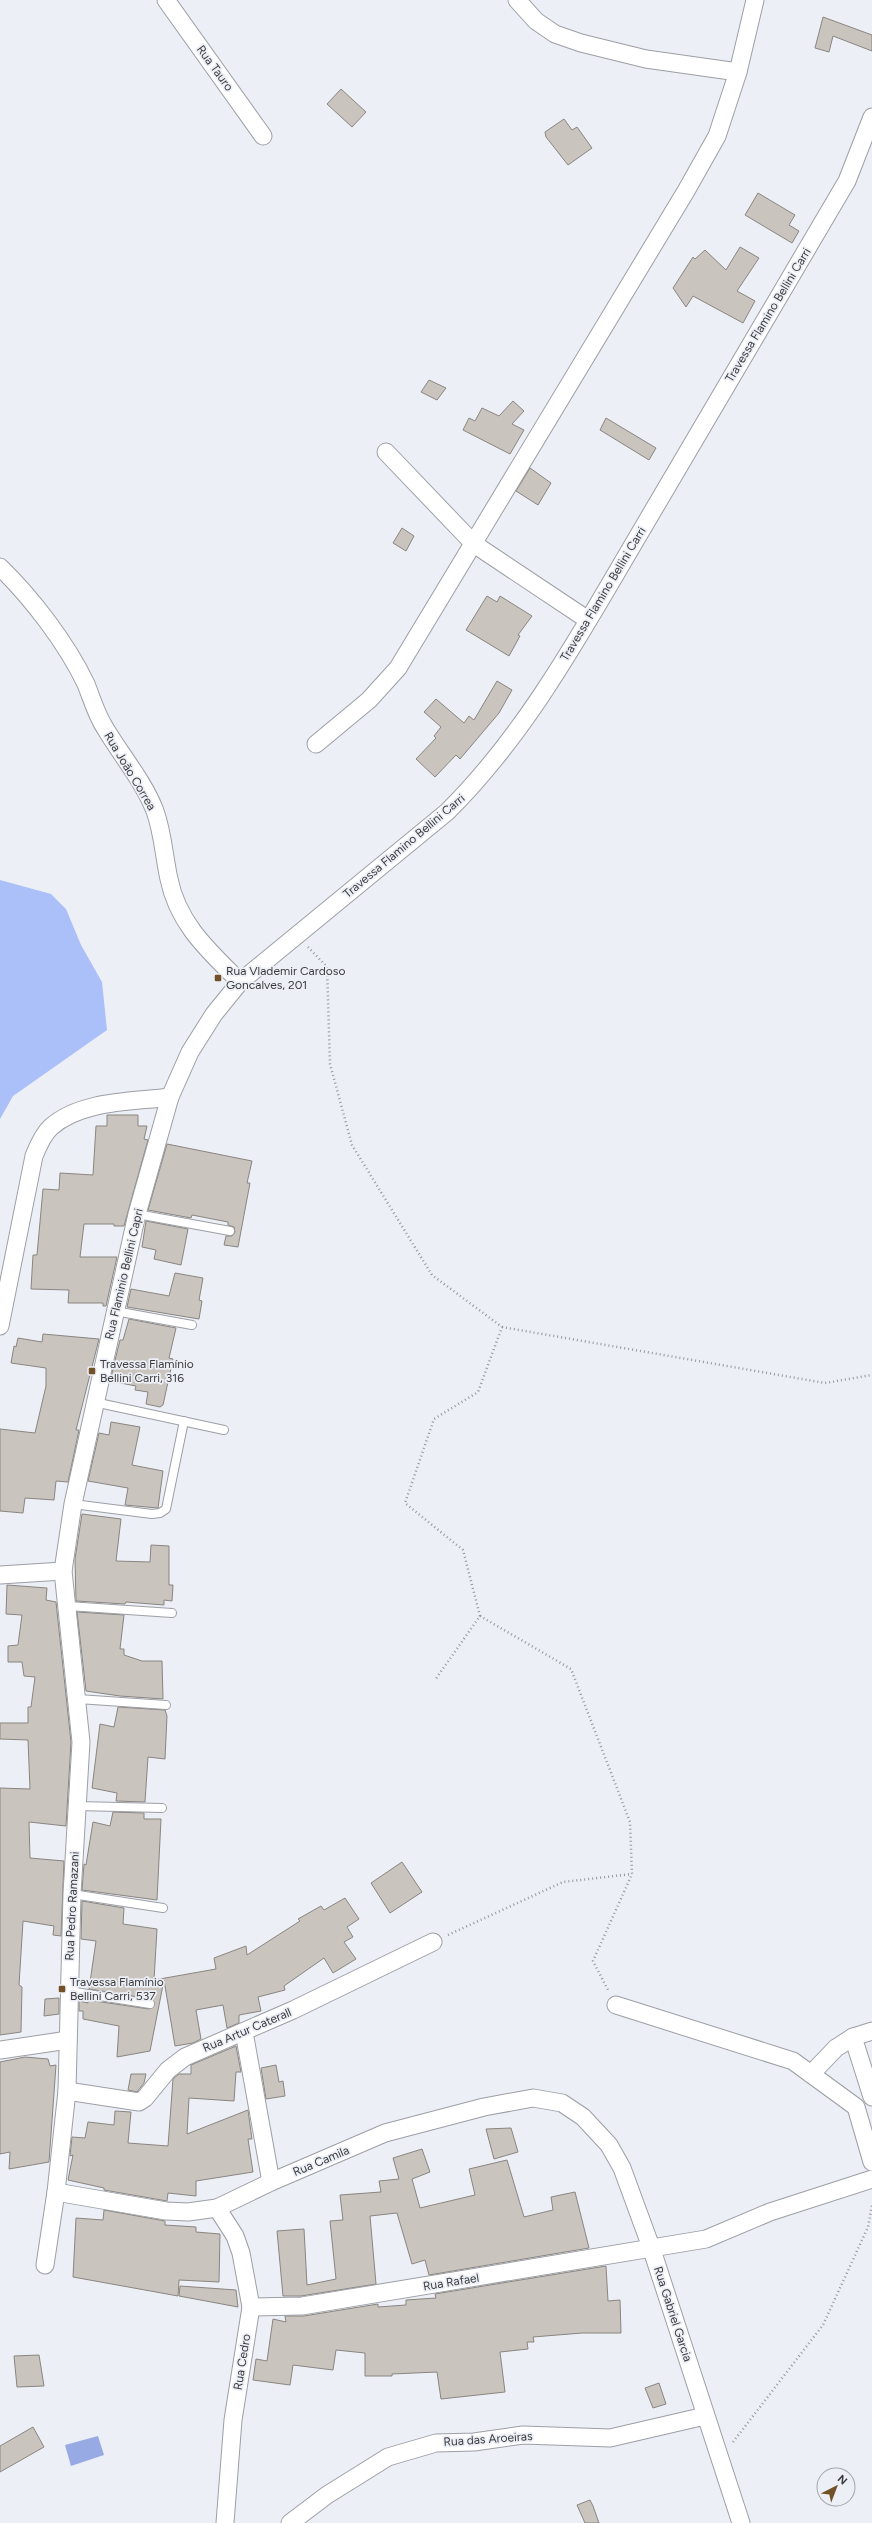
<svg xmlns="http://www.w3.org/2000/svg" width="872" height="2523" viewBox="0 0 872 2523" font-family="Figtree,sans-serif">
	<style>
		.forest { fill: #abbff8 }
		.water { fill: #97aae3 }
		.building { fill: #c9c4be; stroke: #8a8580 }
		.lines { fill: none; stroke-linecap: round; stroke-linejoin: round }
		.service-casing { stroke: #9c9fa5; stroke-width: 10 }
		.minor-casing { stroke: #9c9fa5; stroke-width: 19 }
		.path { stroke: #95979c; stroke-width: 2.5; stroke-dasharray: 1 3; stroke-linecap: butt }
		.service { stroke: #fff; stroke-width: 8 }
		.minor { stroke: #fff; stroke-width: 17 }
		.poi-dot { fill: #725028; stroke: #eceff6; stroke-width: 1.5 }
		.labels { text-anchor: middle; stroke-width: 3.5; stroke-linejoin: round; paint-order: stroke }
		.street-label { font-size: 12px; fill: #3b3c3e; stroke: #eceff6 }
		.poi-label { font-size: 12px; fill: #3b3c3e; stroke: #eceff6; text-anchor: start }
	</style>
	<rect width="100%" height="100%" fill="#eceff6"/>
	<polygon class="forest" points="0,880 51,894 66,909 81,945 102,982 107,1030 13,1096 0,1119"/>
	<polygon class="water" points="98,2436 104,2455 71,2466 65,2445"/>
	<g class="building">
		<polygon points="823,17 872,35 872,51 833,36 829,52 815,48"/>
		<polygon points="341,89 366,112 352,127 327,104"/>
		<polygon points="564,119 572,130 577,127 592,148 568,165 546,137 545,132"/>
		<polygon points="758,193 795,215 789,225 799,231 792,243 745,215"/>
		<polygon points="740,247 759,258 737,291 755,301 743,323 693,296 686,307 673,288 693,257 695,259 705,250 726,270"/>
		<polygon points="429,380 446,388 437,400 421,392"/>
		<polygon points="513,401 524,411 512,424 524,430 510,454 463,430 469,418 475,421 482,408 499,416"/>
		<polygon points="606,418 656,448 649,460 600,430"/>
		<polygon points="530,468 551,483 538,505 516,491"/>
		<polygon points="402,528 414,536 406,551 393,543"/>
		<polygon points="487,596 497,602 500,596 532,616 518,635 520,636 509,656 466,630"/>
		<polygon points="497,681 512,690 499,713 460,759 456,755 435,777 416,759 436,738 434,736 441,727 424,712 436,699 464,723 469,716 474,720"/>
		<polygon points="107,1115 138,1115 138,1126 147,1126 144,1139 148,1140 124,1226 114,1226 114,1224 84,1224 80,1257 117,1257 106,1306 103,1306 103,1303 68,1303 69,1290 31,1289 33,1255 37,1255 43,1189 59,1190 60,1173 93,1175 96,1126 107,1126"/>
		<polygon points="167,1144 252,1161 247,1183 250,1183 238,1247 224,1245 226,1236 232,1236 235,1232 234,1227 228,1225 228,1222 192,1215 191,1218 148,1210"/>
		<polygon points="146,1221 188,1229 181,1265 154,1259 156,1250 142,1247"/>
		<polygon points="175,1273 203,1278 199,1300 202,1301 199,1319 127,1307 131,1289 169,1296"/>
		<polygon points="129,1319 176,1328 169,1358 173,1359 163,1405 160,1407 146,1404 148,1392 135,1390 136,1386 110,1381 120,1340 123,1340"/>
		<polygon points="43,1334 99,1339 76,1430 79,1430 68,1482 56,1481 54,1500 25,1498 23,1513 0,1511 0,1429 35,1433 46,1386 46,1368 11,1363 14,1346 16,1347 18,1338 42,1342"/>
		<polygon points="111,1422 140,1427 132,1465 163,1471 158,1508 125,1505 128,1488 88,1481 99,1433 109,1435"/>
		<polygon points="82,1514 121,1519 116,1561 150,1562 151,1545 169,1546 169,1585 173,1585 172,1601 164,1600 164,1605 126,1602 125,1604 76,1601 75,1559"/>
		<polygon points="7,1585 47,1588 46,1600 56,1602 71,1742 66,1826 29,1822 30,1858 64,1861 61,1936 53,1935 54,1926 23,1921 19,1985 22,1987 21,2032 0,2035 0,1788 30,1789 28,1740 0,1739 0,1723 28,1723 28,1707 31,1707 35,1677 24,1676 22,1662 8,1662 8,1646 18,1645 22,1615 6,1614"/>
		<polygon points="77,1612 124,1615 120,1649 124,1649 124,1655 142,1661 162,1661 163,1699 120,1696 86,1691"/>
		<polygon points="118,1707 165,1710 167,1716 165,1759 148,1757 145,1802 116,1801 117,1793 92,1788 100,1724 114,1727"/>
		<polygon points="113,1812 144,1813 144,1819 161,1819 157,1900 82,1890 84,1864 86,1865 93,1822 110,1826"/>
		<polygon points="402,1862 422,1892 390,1913 371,1883"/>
		<polygon points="345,1898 359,1919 347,1927 353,1937 344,1942 356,1959 333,1973 324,1958 284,1986 285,1990 258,1997 261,2011 239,2015 239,2023 227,2028 223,2005 196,2010 201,2039 193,2043 175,2046 164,1980 150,2051 117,2057 119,2026 83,2019 83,2011 79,2011 79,2001 88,2003 88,2000 149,2009 155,2004 151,1999 89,1989 96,1941 81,1939 82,1901 124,1908 123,1924 157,1929 154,1980 216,1969 214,1958 246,1946 247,1955 300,1921 298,1919 321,1906 324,1910"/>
		<polygon points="59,1998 59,2014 44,2016 45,1999"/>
		<polygon points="236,2046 241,2072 236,2072 234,2101 189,2098 187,2134 248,2110 252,2139 248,2139 253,2172 196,2181 196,2196 168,2193 167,2201 104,2190 104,2188 68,2180 73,2155 70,2156 72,2137 85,2138 88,2122 114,2125 115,2111 131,2112 128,2143 168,2146 173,2079 179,2074 191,2074 191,2065"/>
		<polygon points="25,2057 48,2059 50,2066 56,2065 49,2162 9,2169 10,2152 0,2154 0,2062"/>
		<polygon points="276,2065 279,2082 283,2081 285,2096 266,2099 261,2068"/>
		<polygon points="131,2074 146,2074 144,2083 137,2092 128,2090"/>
		<polygon points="511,2128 518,2152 494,2159 486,2129"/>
		<polygon points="422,2149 430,2172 412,2179 420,2208 475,2195 469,2169 507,2160 524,2217 553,2210 551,2197 575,2192 589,2248 429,2275 425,2260 412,2264 397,2213 370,2216 376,2284 301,2296 283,2296 277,2231 304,2229 307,2285 336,2279 330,2221 343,2220 340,2195 381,2192 379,2181 399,2179 393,2158"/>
		<polygon points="104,2210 165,2221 165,2225 196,2227 196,2232 220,2234 219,2282 179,2280 178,2296 73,2277 76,2218 103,2220"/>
		<polygon points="606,2266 608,2301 620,2300 621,2333 582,2333 533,2337 534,2342 527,2342 528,2349 500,2352 505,2392 441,2399 437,2372 392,2374 392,2376 365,2376 365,2353 336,2350 333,2370 293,2365 290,2385 253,2380 256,2359 267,2361 273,2319 286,2322 285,2316 304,2316 378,2304 378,2307 406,2305 406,2300 436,2298 435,2294"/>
		<polygon points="180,2286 236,2290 238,2307 179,2296"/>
		<polygon points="39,2355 44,2386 17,2387 14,2356"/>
		<polygon points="659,2383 666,2404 653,2408 645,2388"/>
		<polygon points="33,2427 44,2447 0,2472 0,2446"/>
		<polygon points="590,2500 593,2506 599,2523 585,2523 577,2505"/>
	</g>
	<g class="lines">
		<g class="service-casing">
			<g id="service">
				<polyline points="137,1214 230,1231"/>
				<polyline points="115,1311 192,1325"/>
				<polyline points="94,1402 224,1430"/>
				<polyline points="73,1504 152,1514 160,1513 166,1509 184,1421"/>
				<polyline points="68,1606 172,1613"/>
				<polyline points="78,1699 166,1705"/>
				<polyline points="77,1806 162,1808"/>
				<polyline points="72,1894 163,1908"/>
				<polyline points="69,1991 150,2004"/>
			</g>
		</g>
		<g class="minor-casing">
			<g id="minor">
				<polyline points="166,0 263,136"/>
				<polyline points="517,0 536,21 555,34 581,43 646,59 738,72"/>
				<polyline points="386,452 474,544 588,620"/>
				<path d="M0,567C32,598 67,644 86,684C92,699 96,714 105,728C121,755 144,782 155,811C163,833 164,857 169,879C178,924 209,951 240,982"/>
				<polyline points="316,744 369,700 398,668 686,191 717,136 738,72 755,0"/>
				<path d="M0,1326L34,1156C38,1146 43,1134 51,1127C81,1100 133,1102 170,1097"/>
				<polyline points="0,1575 63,1571"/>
				<polyline points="616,2005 793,2061 856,2107 872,2162"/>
				<polyline points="872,2031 853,2037 872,2097"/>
				<polyline points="244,2032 271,2182"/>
				<polyline points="0,2050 68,2040"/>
				<polyline points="811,2074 836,2048 853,2037"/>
				<polyline points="67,2091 139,2102 145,2098 168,2070 185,2057 293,2010 433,1942"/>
				<polyline points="56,2192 166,2211 188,2212 217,2208 271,2182 385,2133 484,2107 533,2098 562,2103 583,2117 609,2145 622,2168 651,2247 741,2523"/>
				<polyline points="217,2208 235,2236 241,2253 251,2307 233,2420 225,2523"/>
				<path d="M45,2265L56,2192L67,2091L72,1894L81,1742L63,1571L73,1504L137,1214L170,1097L190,1052L214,1014L240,982L447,812C528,732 583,629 641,531C709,415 778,298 847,181L872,117"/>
				<polyline points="251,2307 302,2306 706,2239 770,2212 872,2179"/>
				<polyline points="290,2523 327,2495 388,2457 436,2443 474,2442 523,2435 610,2438 705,2416"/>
			</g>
		</g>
		<g class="path">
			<polyline points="308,947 327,967 330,1064 352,1145 432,1275 502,1327 478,1392 434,1419 405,1503 463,1550 480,1616 435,1680"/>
			<polyline points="502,1327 825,1383 872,1375"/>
			<polyline points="480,1616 571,1669 630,1822 632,1874 593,1961 608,1990"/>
			<polyline points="448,1935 563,1882 632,1874"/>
			<polyline points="733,2442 823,2325 868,2227 872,2205"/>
		</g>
		<use href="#service" class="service"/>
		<use href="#minor" class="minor"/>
	</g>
	<g class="poi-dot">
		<rect x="214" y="974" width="8" height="8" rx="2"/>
		<rect x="88" y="1367" width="8" height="8" rx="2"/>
		<rect x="58" y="1985" width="8" height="8" rx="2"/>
	</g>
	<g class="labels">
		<g class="street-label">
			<text transform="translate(215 68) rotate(54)" y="4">Rua Tauro</text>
			<text transform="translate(768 315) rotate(-59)" y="4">Travessa Flamino Bellini Carri</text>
			<text transform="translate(603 594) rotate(-59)" y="4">Travessa Flamino Bellini Carri</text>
			<text transform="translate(130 771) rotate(59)" y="4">Rua João Correa</text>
			<text transform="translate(404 846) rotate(-40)" y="4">Travessa Flamino Bellini Carri</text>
			<text transform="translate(124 1274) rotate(-77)" y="4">Rua Flaminio Bellini Capri</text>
			<text transform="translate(72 1906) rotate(-87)" y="4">Rua Pedro Ramazani</text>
			<text transform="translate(247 2030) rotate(-23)" y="4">Rua Artur Caterall</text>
			<text transform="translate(321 2161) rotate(-23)" y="4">Rua Camila</text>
			<text transform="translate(451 2282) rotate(-9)" y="4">Rua Rafael</text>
			<text transform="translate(673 2314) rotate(72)" y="4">Rua Gabriel Garcia</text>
			<text transform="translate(242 2362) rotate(-81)" y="4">Rua Cedro</text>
			<text transform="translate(488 2439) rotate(-4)" y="4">Rua das Aroeiras</text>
		</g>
		<g class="poi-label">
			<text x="226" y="975">Rua Vlademir Cardoso<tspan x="226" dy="14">Goncalves, 201</tspan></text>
			<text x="100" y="1368">Travessa Flamínio<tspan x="100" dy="14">Bellini Carri, 316</tspan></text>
			<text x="70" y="1986">Travessa Flamínio<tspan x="70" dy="14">Bellini Carri, 537</tspan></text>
		</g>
	</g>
	<g transform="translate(836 2487) rotate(42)"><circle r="19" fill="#eceff6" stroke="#a5a7ac"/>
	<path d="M0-3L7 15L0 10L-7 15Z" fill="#725028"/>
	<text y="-6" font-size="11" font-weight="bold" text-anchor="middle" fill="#3b3c3e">N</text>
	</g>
</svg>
